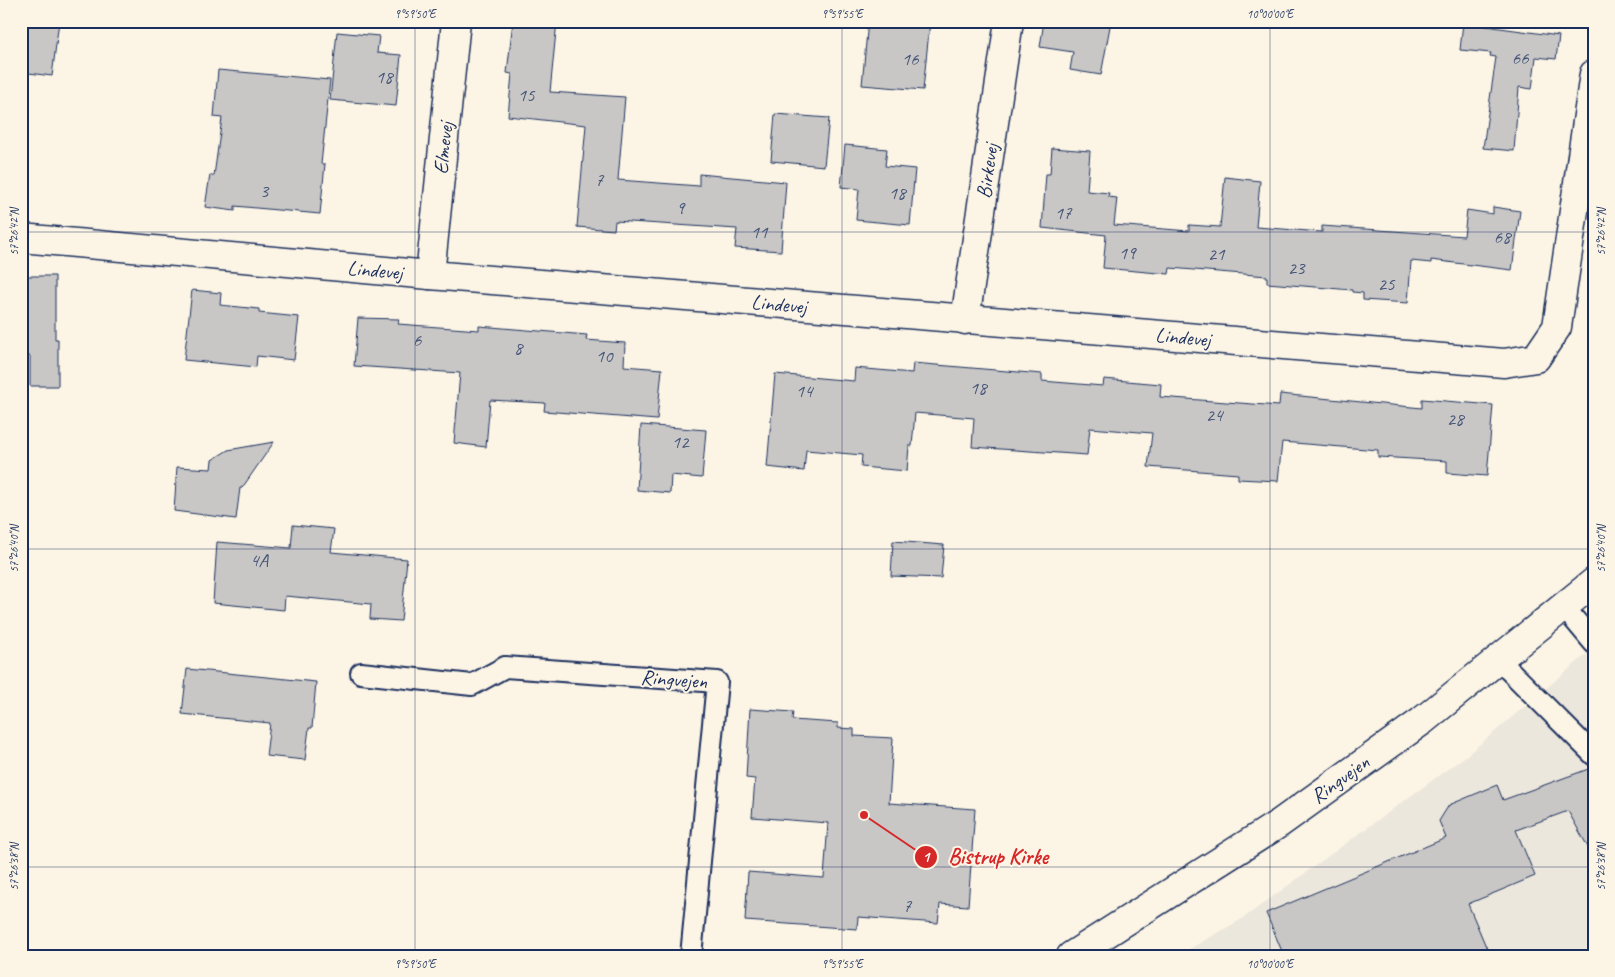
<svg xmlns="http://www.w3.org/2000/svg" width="1615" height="977" viewBox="0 0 1615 977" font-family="Caveat,sans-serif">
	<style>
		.built { fill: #ece7dc }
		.building { fill: #c8c7c6; stroke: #1b2f5e }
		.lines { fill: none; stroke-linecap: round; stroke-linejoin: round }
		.service-casing { stroke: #1b2f5e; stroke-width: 24 }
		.minor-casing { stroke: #1b2f5e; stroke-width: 31 }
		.secondary-casing { stroke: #1b2f5e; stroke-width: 31 }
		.service { stroke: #fcf5e5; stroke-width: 20 }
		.minor { stroke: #fcf5e5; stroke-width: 28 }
		.secondary { stroke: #fcf5e5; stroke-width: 28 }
		.ticks { fill: none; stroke: #1b2f5e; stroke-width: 1; stroke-opacity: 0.45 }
		.labels { text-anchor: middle; stroke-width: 4; stroke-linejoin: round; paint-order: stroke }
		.number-label { font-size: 19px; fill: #465578 }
		.street-label { font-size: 21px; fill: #1b2f5e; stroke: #fcf5e5 }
		.leader { fill: none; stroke: #d62828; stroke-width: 2 }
		.callout-dot { fill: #d62828; stroke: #fcf5e5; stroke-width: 2 }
		.mark-label { font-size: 15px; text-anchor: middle; font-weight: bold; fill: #fff }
		.callout-label { font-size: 22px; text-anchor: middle; font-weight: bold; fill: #d62828; stroke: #fcf5e5; stroke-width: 4; stroke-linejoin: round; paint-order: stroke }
		.neatline { fill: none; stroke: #1b2f5e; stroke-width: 2 }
		.ticks-label { font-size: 12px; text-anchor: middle; fill: #1b2f5e }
	</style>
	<rect width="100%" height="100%" fill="#fcf5e5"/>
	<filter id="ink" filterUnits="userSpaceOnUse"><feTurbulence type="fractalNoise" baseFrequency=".02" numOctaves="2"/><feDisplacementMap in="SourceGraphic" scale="10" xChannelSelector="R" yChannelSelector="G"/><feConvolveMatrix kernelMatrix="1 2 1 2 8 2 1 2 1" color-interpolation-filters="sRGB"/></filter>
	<g filter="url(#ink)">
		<polygon class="built" points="1594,648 1594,956 1177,956 1242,919 1467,755"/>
		<g class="building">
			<polygon points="21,21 59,21 52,76 21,72"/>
			<polygon points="513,21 557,21 550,92 625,97 618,180 699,186 699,174 786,182 781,251 735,248 737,229 615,221 614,230 577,227 586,125 508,116 512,74 507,73"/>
			<polygon points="868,21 930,21 923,90 862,85"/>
			<polygon points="1044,21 1111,21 1101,75 1070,70 1073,52 1040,47"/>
			<polygon points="1463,23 1559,36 1556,59 1536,57 1532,89 1519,87 1514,151 1483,148 1496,57 1490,56 1491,53 1460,50"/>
			<polygon points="337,32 379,36 377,53 401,55 396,106 330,100"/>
			<polygon points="218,70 330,80 321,164 325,164 320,214 235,206 235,211 205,207 210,175 214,176 222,118 214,117"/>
			<polygon points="775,114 829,118 824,166 771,161"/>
			<polygon points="845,145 887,149 885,166 915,169 910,225 856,220 859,189 841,187"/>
			<polygon points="1052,148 1090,151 1087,191 1109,193 1108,197 1117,198 1114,225 1189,231 1189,225 1220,227 1225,177 1260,181 1256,227 1322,232 1322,226 1464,236 1467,210 1493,214 1493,207 1520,211 1512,270 1431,260 1431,263 1411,261 1408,303 1363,300 1363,293 1352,292 1352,290 1267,283 1267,276 1170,268 1169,274 1103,268 1106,235 1042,228 1046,174 1050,174"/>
			<polygon points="21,276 55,276 55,339 58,339 58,386 30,386 30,356 21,356"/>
			<polygon points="192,290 221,293 220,305 259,309 259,313 299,317 294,360 257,356 256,367 184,360"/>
			<polygon points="358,318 399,319 398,324 479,330 479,326 587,335 586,340 625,343 624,366 662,369 657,420 544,411 545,403 490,400 486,447 454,443 460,373 354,366"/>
			<polygon points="913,363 1042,374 1042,381 1103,386 1104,379 1161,384 1160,397 1279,406 1280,394 1422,408 1422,399 1493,405 1487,476 1447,473 1447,461 1378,457 1378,450 1282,442 1278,481 1238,479 1238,474 1148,467 1152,433 1090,428 1087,455 972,447 974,418 915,413 912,446 909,446 907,471 861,467 862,455 806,450 804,471 767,467 775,374 854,381 855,368 912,373"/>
			<polygon points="641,425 706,430 702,478 671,475 670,493 637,490"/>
			<polygon points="274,442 242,488 240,488 236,519 174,511 177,467 211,469 212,460 228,450"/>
			<polygon points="293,525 334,529 331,552 407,559 401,621 370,619 371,604 285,596 284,610 213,603 217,542 291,548"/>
			<polygon points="893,541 944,545 941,578 891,576"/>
			<polygon points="187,669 316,682 312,728 309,728 305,760 266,756 270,723 182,714"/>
			<polygon points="750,709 793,712 792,720 838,723 838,728 854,729 854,736 893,738 889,803 975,809 968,906 940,904 938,923 858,917 857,929 745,921 748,872 824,878 828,823 752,817 755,779 746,778"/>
			<polygon points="1594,767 1594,858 1568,811 1516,830 1535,876 1468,904 1490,956 1284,956 1266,913 1446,838 1439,821 1449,805 1497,785 1503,800"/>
		</g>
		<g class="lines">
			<g class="service-casing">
				<g id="service">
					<polyline points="1563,606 1594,643"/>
					<polyline points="1498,659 1594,755"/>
					<polyline points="361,673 472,685 505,667 717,682 691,956"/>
				</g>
			</g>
			<g class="minor-casing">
				<g id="minor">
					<polyline points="21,238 430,275 1504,363 1536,358 1557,327 1594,74"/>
					<polyline points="430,275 456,21"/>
					<polyline points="965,320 1009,21"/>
				</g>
			</g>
			<g class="secondary-casing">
				<polyline id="secondary" points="1071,956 1280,823 1422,721 1594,582"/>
			</g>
			<use href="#service" class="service"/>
			<use href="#minor" class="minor"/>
			<use href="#secondary" class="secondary"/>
		</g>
	</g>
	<path class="ticks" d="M415,21V956M842,21V956M1270,21V956M21,232H1594M21,549H1594M21,867H1594"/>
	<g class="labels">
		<g class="number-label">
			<text x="1520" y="64">66</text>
			<text x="910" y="65">16</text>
			<text x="384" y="83">18</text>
			<text x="526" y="101">15</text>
			<text x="599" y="186">7</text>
			<text x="264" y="197">3</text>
			<text x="897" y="199">18</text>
			<text x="680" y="214">9</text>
			<text x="1063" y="219">17</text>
			<text x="759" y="238">11</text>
			<text x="1502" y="243">68</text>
			<text x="1127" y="259">19</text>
			<text x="1216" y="260">21</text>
			<text x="1296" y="274">23</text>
			<text x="1386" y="290">25</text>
			<text x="417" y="346">6</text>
			<text x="518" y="354">8</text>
			<text x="604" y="362">10</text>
			<text x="978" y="394">18</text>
			<text x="804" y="397">14</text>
			<text x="1214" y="421">24</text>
			<text x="1455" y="425">28</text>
			<text x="680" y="448">12</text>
			<text x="259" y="566">4A</text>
			<text x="907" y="912">7</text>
		</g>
		<g class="street-label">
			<text transform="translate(443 148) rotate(-84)" y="7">Elmevej</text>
			<text transform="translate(987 171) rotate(-82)" y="7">Birkevej</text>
			<text transform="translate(375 270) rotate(5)" y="7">Lindevej</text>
			<text transform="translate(779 304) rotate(5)" y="7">Lindevej</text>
			<text transform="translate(1183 337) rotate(5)" y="7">Lindevej</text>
			<text transform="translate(674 679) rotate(4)" y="7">Ringvejen</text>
			<text transform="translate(1340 779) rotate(-36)" y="7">Ringvejen</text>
		</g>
	</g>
	<path class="leader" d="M864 815L926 857"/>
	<g class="callout-dot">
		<circle cx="864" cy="815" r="5"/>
		<circle cx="926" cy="857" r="12"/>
	</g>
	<g class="mark-label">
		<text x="926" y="862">1</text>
	</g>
	<g class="callout-label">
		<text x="998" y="864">Bistrup Kirke</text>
	</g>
	<rect width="1615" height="977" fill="none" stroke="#fcf5e5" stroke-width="55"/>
	<rect x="28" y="28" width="1560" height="922" class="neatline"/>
	<g class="ticks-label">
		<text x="415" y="18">9°59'50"E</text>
		<text x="842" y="18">9°59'55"E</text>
		<text x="1270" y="18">10°00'00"E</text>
		<text transform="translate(14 232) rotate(-90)" y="4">57°26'42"N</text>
		<text transform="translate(1601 232) rotate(-90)" y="4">57°26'42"N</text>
		<text transform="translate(14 549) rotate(-90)" y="4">57°26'40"N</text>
		<text transform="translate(1601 549) rotate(-90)" y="4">57°26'40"N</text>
		<text transform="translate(14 867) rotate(-90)" y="4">57°26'38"N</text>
		<text transform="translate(1601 867) rotate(-90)" y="4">57°26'38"N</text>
		<text x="415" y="968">9°59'50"E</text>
		<text x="842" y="968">9°59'55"E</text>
		<text x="1270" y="968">10°00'00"E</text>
	</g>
</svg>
